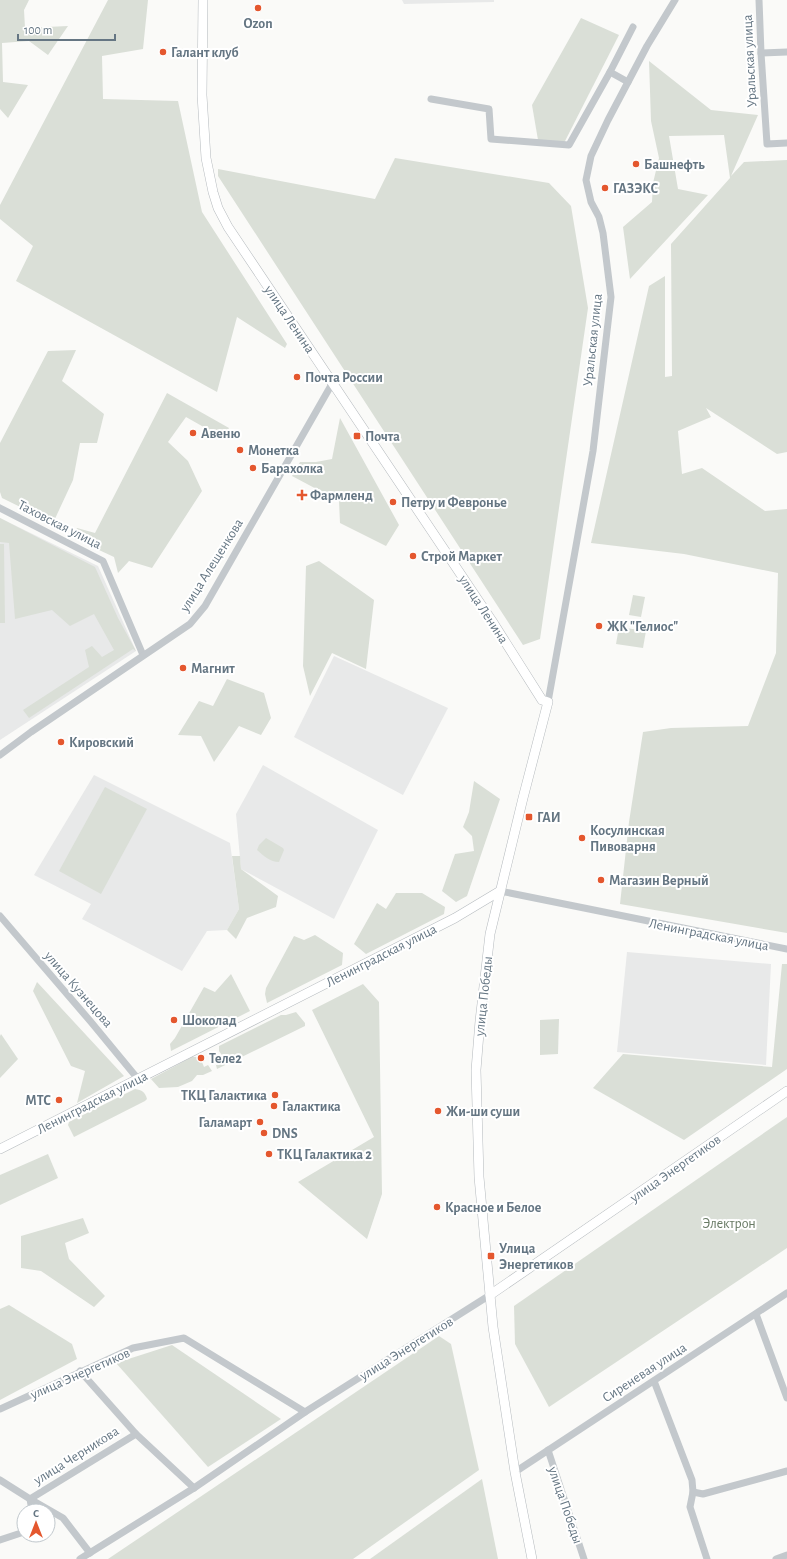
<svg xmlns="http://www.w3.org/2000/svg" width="787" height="1559" viewBox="0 0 787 1559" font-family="'Alegreya Sans',sans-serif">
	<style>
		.built { fill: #e8e9e9 }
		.green { fill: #dadfd7 }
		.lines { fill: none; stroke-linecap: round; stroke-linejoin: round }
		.major-casing { stroke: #b5babe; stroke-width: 10 }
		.minor { stroke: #c3c8cc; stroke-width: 7 }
		.major { stroke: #fff; stroke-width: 9 }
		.poi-dot { fill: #e4572e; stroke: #fff; stroke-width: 1.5 }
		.labels { text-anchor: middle; stroke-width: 4; stroke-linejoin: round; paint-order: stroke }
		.poi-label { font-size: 14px; font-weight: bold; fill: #657683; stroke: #fff; text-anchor: start }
		.street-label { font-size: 14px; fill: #657683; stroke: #fff }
		.park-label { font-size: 14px; fill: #687a64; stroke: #fff }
	</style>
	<rect width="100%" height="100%" fill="#fafaf8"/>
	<g class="built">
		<polygon points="402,0 494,0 494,2 404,4"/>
		<polygon points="0,518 98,566 136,651 0,740"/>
		<polygon points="334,656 448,708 403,795 294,737"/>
		<polygon points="263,765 378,830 334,919 241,869 236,814"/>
		<polygon points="94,775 230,843 239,909 227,930 207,931 182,971 82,919 91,904 34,875"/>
		<polygon points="627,952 771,964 766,1065 617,1052"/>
	</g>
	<g class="green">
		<polygon points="0,0 29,0 24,10 25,28 68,26 48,55 29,41 2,43 3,82 28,85 8,118 0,109"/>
		<polygon points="108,0 148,0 143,49 102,56 103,99 178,101 202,212 287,344 285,348 237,317 217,392 16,281 33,246 0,219 0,205"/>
		<polygon points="581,18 619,35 563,145 538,140 532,105"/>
		<polygon points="649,61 711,110 758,115 731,176 744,162 787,160 787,452 777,454 706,408 711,417 678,431 682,474 702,468 765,511 787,509 787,933 620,904 629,822 643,732 671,728 748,726 776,653 778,573 684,554 591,543 649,286 665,276 665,377 672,376 671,244 730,178 724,135 669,136 678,189 708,195 630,279 623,227 652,202 653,183 659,158 651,121"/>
		<polygon points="395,158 549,183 571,206 588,308 540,639 523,645 218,176 218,169 375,199"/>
		<polygon points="76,350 62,381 104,414 97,443 80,443 73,480 53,523 2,498 0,492 0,443 48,351"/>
		<polygon points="167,393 229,428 223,438 186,417 168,442 188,461 202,491 152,568 129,561 118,573 114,557 71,537 77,528 95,533"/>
		<polygon points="340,418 399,525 386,546 340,523 339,501 292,476 300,462 316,462 332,459"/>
		<polygon points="0,518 95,567 118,618 136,651 133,649 29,718 23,710 89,667 85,650 92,646 102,657 114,650 94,614 70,626 52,610 15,619 9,543 0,542"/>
		<polygon points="0,544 4,544 5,623 0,623"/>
		<polygon points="319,561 374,600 366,669 332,653 310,696 303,666 306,566"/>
		<polygon points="633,595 645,597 641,617 629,615"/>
		<polygon points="619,627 646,631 643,648 616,644"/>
		<polygon points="227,679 264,693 271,718 261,735 239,726 214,762 201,736 178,735 199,701 213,706"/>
		<polygon points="474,781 500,799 467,896 456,902 442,891 455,854 474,851 472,836 463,827 469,812"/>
		<polygon points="105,787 147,809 101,894 59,871"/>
		<path d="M266,838L283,848L284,850L279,862C270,862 264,856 257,850L259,845Z"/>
		<polygon points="232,856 240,856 241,869 278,896 276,907 247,918 236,939 227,930 239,909"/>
		<polygon points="396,893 422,893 445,907 444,914 366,954 354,944 377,903 386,909"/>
		<polygon points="315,935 343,953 342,965 267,1003 265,994 266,988 294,936 304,940"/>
		<polygon points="782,964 787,964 787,1069 684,1140 593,1088 623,1054 772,1067"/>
		<polygon points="231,974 250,1011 171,1051 170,1044 175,1038 204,987 215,992"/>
		<polygon points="37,982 124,1076 77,1103 85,1071 71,1066 33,991"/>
		<polygon points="363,984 379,1002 382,1194 367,1239 298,1182 374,1137 312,1010"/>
		<polygon points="296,1012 305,1023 305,1026 217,1069 216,1065 224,1058 219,1051 219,1046 281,1015 286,1015"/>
		<polygon points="559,1019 558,1054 540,1055 540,1020"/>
		<polygon points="1,1034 18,1059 0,1078 0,1036"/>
		<polygon points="192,1057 200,1057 204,1067 208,1065 212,1071 203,1075 197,1075 192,1081 178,1087 159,1088 151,1079"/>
		<path d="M135,1089C142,1090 145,1092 147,1099L145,1101L74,1137L68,1125L69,1122Z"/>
		<polygon points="787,1117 787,1248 549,1407 515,1344 514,1306"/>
		<polygon points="48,1154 58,1178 0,1205 0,1175"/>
		<polygon points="83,1218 89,1233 65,1243 69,1259 105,1296 94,1307 41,1271 21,1268 21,1236"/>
		<polygon points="9,1305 72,1344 77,1359 0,1400 0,1309"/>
		<polygon points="439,1336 451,1344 479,1470 353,1559 108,1559"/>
		<polygon points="172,1345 281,1419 208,1467 116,1363"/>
		<polygon points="482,1479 498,1559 370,1559"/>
	</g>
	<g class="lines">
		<g class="major-casing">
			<g id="major">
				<polyline points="203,0 202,95 206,158 213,192 218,208 228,227 492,621 542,700 548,702 523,798 490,934 480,1021 476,1070 479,1177 493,1327 515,1472 532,1559"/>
				<polyline points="0,1149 455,918 500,891"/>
				<polyline points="490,1295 787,1091"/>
			</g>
		</g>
		<g class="minor">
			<polyline points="759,0 761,53 767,144 787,143"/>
			<polyline points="761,53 787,52"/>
			<polyline points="628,82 610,72 633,27"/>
			<polyline points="431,99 489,109 491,139 569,145 610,72"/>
			<polyline points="0,508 103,561 143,655"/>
			<polyline points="548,702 593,451 611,297 603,233 599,217 591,202 586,180 591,156 608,120 647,46 675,0"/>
			<polyline points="0,755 31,732 190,624 205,606 333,382"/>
			<polyline points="500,891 787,949"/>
			<polyline points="0,916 91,1022 138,1079"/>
			<polyline points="756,1314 787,1398"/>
			<polyline points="80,1371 136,1434 194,1488"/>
			<polyline points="654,1381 692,1480 693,1492 690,1507 707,1559"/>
			<polyline points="0,1409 133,1348 184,1338 305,1412 490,1295"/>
			<polyline points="548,1450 584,1559"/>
			<polyline points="515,1472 787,1293"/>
			<polyline points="0,1480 30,1499 63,1518 90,1553"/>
			<polyline points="693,1492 703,1494 787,1471"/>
			<polyline points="32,1511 30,1499 136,1434"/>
			<polyline points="0,1540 21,1533 24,1529"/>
			<polyline points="80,1559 194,1488 305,1412"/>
			<polyline points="776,1559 787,1555"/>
		</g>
		<use href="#major" class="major"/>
	</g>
	<g class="poi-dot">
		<circle cx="258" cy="8" r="4"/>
		<circle cx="163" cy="52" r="4"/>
		<circle cx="636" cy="164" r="4"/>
		<circle cx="605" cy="188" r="4"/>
		<circle cx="297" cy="377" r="4"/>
		<circle cx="193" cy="433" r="4"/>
		<rect x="353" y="432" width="8" height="8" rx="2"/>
		<circle cx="240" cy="450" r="4"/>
		<circle cx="253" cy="468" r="4"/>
		<path d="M300 489h4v4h4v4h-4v4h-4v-4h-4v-4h4z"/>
		<circle cx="393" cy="502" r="4"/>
		<circle cx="413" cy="556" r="4"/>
		<circle cx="599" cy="626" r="4"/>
		<circle cx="183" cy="668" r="4"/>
		<circle cx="61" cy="742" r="4"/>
		<rect x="525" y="813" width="8" height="8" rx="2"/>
		<circle cx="582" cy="838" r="4"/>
		<circle cx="601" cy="880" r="4"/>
		<circle cx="174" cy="1020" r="4"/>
		<circle cx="201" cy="1058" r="4"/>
		<circle cx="275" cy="1095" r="4"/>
		<circle cx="59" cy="1100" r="4"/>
		<circle cx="274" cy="1106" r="4"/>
		<circle cx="438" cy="1111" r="4"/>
		<circle cx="260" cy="1122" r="4"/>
		<circle cx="264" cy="1133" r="4"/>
		<circle cx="269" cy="1154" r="4"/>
		<circle cx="437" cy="1207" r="4"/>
		<rect x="487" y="1252" width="8" height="8" rx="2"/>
	</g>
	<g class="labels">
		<g class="poi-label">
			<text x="258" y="28" text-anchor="middle">Ozon</text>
			<text x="171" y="57">Галант клуб</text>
			<text x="644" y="169">Башнефть</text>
			<text x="613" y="193">ГАЗЭКС</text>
			<text x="305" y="382">Почта России</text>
			<text x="201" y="438">Авеню</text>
			<text x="365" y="441">Почта</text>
			<text x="248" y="455">Монетка</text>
			<text x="261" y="473">Барахолка</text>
			<text x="310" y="500">Фармленд</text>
			<text x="401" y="507">Петру и Февронье</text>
			<text x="421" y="561">Строй Маркет</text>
			<text x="607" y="631">ЖК "Гелиос"</text>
			<text x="191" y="673">Магнит</text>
			<text x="69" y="747">Кировский</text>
			<text x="537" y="822">ГАИ</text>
			<text x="590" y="835">Косулинская<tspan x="590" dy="16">Пивоварня</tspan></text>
			<text x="609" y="885">Магазин Верный</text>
			<text x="182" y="1025">Шоколад</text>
			<text x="209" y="1063">Теле2</text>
			<text x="267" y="1100" text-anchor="end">ТКЦ Галактика</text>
			<text x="51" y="1105" text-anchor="end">МТС</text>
			<text x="282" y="1111">Галактика</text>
			<text x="446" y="1116">Жи-ши суши</text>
			<text x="252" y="1127" text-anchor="end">Галамарт</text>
			<text x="272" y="1138">DNS</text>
			<text x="277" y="1159">ТКЦ Галактика 2</text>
			<text x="445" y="1212">Красное и Белое</text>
			<text x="499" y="1253">Улица<tspan x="499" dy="16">Энергетиков</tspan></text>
		</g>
		<g class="street-label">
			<text transform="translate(749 61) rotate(-93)" y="5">Уральская улица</text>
			<text transform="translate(290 319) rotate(56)" y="5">улица Ленина</text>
			<text transform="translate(592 340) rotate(-84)" y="5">Уральская улица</text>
			<text transform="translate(60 524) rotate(27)" y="5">Таховская улица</text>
			<text transform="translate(211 565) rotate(-58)" y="5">улица Алещенкова</text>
			<text transform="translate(484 609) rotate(57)" y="5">улица Ленина</text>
			<text transform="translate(709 934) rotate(11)" y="5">Ленинградская улица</text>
			<text transform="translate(381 955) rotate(-27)" y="5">Ленинградская улица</text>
			<text transform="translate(79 989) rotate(49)" y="5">улица Кузнецова</text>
			<text transform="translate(483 996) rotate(-84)" y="5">улица Победы</text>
			<text transform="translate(92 1102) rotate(-27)" y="5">Ленинградская улица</text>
			<text transform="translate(675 1168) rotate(-35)" y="5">улица Энергетиков</text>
			<text transform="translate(406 1348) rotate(-32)" y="5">улица Энергетиков</text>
			<text transform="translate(644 1372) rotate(-33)" y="5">Сиреневая улица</text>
			<text transform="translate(80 1373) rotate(-24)" y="5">улица Энергетиков</text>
			<text transform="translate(76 1455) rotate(-32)" y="5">улица Черникова</text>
			<text transform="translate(566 1505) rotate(71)" y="5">улица Победы</text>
		</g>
		<g class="park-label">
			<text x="729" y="1228">Электрон</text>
		</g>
	</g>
	<g transform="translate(36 1523)"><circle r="19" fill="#ffffff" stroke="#c1c8cd"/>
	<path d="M0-3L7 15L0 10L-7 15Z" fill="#e4572e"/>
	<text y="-6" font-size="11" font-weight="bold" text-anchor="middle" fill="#657683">С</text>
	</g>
	<path d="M18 34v6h97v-6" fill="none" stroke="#657683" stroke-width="2"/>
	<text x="24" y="34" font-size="12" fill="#657683" stroke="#ffffff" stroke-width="3" paint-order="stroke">100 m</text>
</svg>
